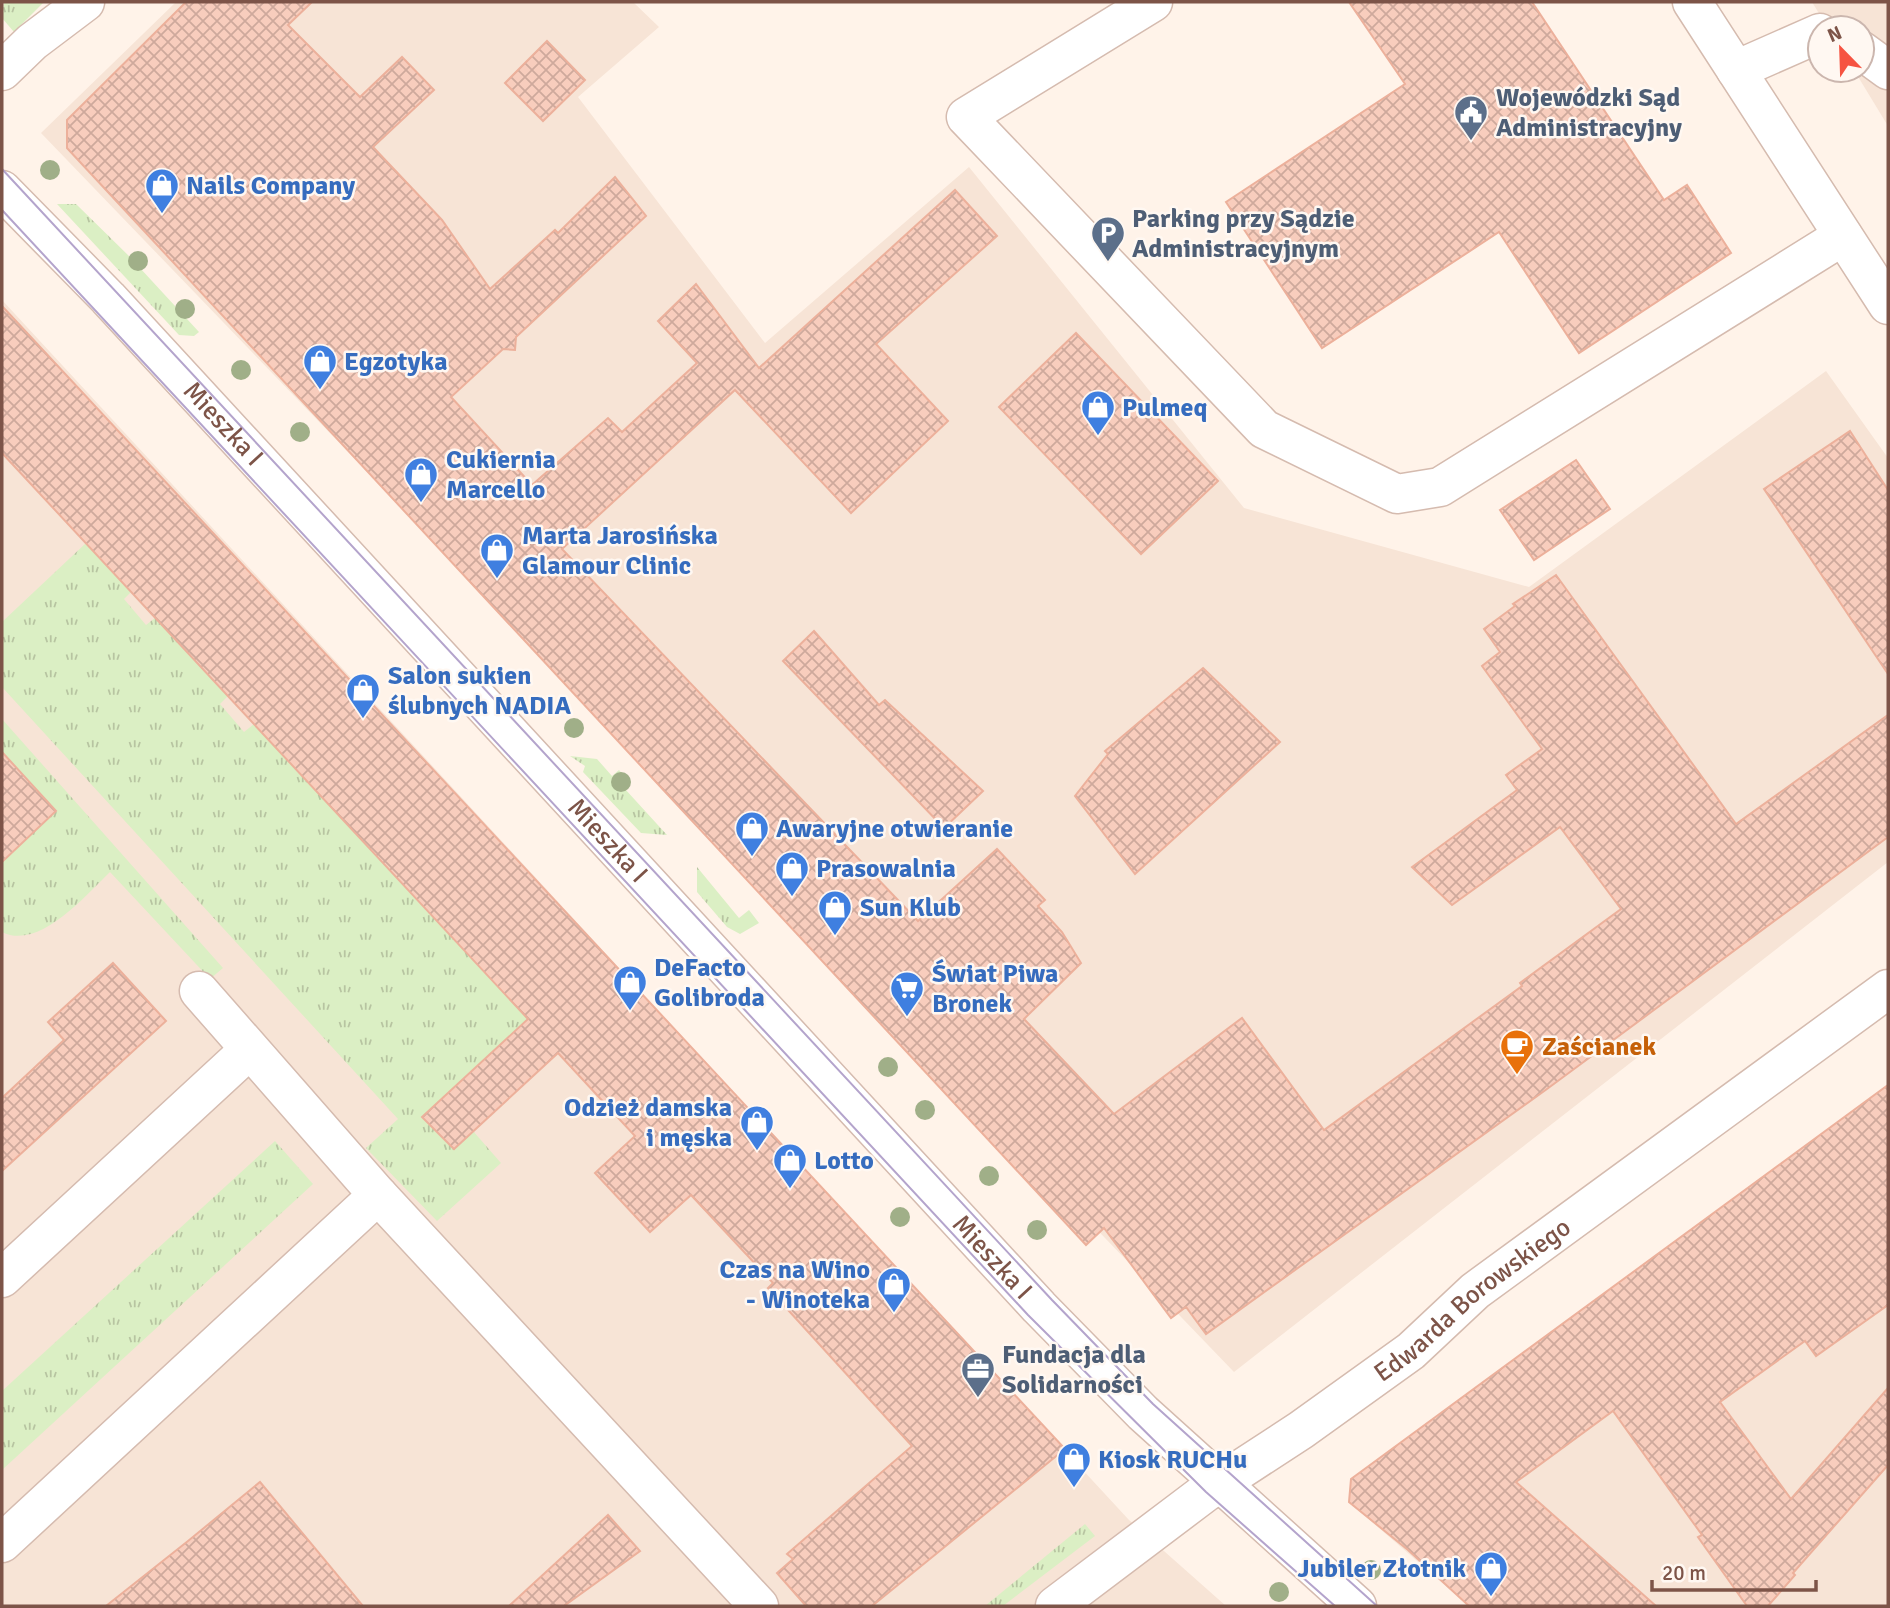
<svg xmlns="http://www.w3.org/2000/svg" width="1890" height="1608" viewBox="0 0 1890 1608" font-family="Signika,sans-serif">
	<style>
		.residential { fill: #f7e4d6 }
		.grass { fill: url(#grass-tufts) }
		.building { fill: url(#building-cross-hatch); stroke: #ecb09b; stroke-width: 2 }
		.lines { fill: none; stroke-linecap: round; stroke-linejoin: round }
		.minor-casing { stroke: #d5bbaf; stroke-width: 41 }
		.minor { stroke: #fff; stroke-width: 38 }
		.tram { stroke: #b4a4cc; stroke-width: 2 }
		.tree { fill: #a0af88 }
		.labels { text-anchor: middle; stroke-width: 5; stroke-linejoin: round; paint-order: stroke }
		.service-label { font-size: 26px; font-weight: bold; fill: #4e5e75; stroke: #fff8f2; text-anchor: start }
		.shop-label { font-size: 26px; font-weight: bold; fill: #366cbe; stroke: #fff8f2; text-anchor: start }
		.street-label { font-size: 26px; fill: #7d5448; stroke: #fff8f2 }
		.food-label { font-size: 26px; font-weight: bold; fill: #c56008; stroke: #fff8f2; text-anchor: start }
	</style>
	<defs>
		<pattern id="grass-tufts" width="24" height="20" patternUnits="userSpaceOnUse" patternTransform="scale(1.75)"><rect width="24" height="20" fill="#dbefc4"/><path d="M3 7l-1-3M5 7V3M7 7l1-3M15 17l-1-3M17 17v-4M19 17l1-3" fill="none" stroke="#b7c4a1"/></pattern>
		<pattern id="building-cross-hatch" width="8" height="8" patternUnits="userSpaceOnUse" patternTransform="scale(1.75)"><rect width="8" height="8" fill="#f8cdbd"/><path d="M0 0l8 8M0 8l8-8" fill="none" stroke="#cea99c"/></pattern>
	</defs>
	<rect width="100%" height="100%" fill="#fff3e9"/>
	<g class="residential">
		<polygon points="176,2 633,2 659,27 578,97 765,343 969,167 1244,508 1529,587 1826,371 1888,458 1888,862 1234,1372 41,133"/>
		<polygon points="1812,2 1888,2 1888,126 1854,70 1862,70 1862,28 1828,28"/>
		<polygon points="2,300 1129,1520 1226,1606 2,1606"/>
		<polygon points="1888,1089 1888,1606 1469,1606 1349,1502 1351,1479"/>
	</g>
	<g class="grass">
		<polygon points="4,2 44,2 14,32 2,18"/>
		<polygon points="57,204 76,204 131,258 139,252 147,261 140,268 199,332 194,336 179,335"/>
		<polygon points="86,543 131,592 124,599 146,625 155,618 228,696 220,704 244,732 254,724 528,1019 422,1117 454,1149 473,1131 501,1163 437,1221 366,1148 398,1119 2,687 2,622"/>
		<path d="M2,719L223,968L210,979L110,872C86,895 39,951 2,932V862L56,811L2,752Z"/>
		<polygon points="570,756 597,759 612,776 619,770 630,783 625,789 667,835 641,833 583,772 585,766"/>
		<polygon points="697,867 739,918 749,910 759,923 740,934 727,927 697,892"/>
		<polygon points="275,1141 313,1184 2,1470 2,1391"/>
		<polygon points="1085,1524 1095,1536 1003,1606 985,1606"/>
	</g>
	<g class="building">
		<polygon points="186,2 312,2 288,25 360,97 402,57 434,90 373,147 442,220 490,289 555,230 558,233 615,177 646,216 516,337 515,350 503,349 451,397 532,485 608,418 622,432 697,363 658,321 696,284 759,368 955,190 997,236 876,344 948,421 851,513 735,390 562,549 918,921 997,849 1045,900 1038,906 1062,932 1081,963 1024,1019 1114,1114 1242,1018 1324,1130 1522,986 1520,983 1621,909 1560,827 1452,905 1412,867 1517,790 1506,775 1542,749 1482,666 1500,652 1484,629 1515,606 1513,604 1556,575 1736,824 1888,715 1888,837 1547,1089 1206,1334 1186,1307 1171,1318 1104,1228 1086,1245 67,148 67,120"/>
		<polygon points="1349,2 1532,2 1664,200 1687,185 1731,253 1579,353 1499,232 1322,348 1226,202 1405,84"/>
		<polygon points="547,41 585,80 543,121 505,83"/>
		<polygon points="2,306 1065,1449 872,1606 806,1606 777,1573 793,1559 787,1554 912,1446 768,1288 773,1283 691,1195 650,1232 595,1173 635,1136 558,1053 454,1149 422,1117 528,1019 2,453"/>
		<polygon points="1076,333 1218,481 1141,554 999,407"/>
		<polygon points="1850,431 1888,490 1888,674 1764,489"/>
		<polygon points="1576,460 1610,509 1534,560 1500,510"/>
		<polygon points="814,631 879,705 885,700 983,791 944,828 783,661"/>
		<polygon points="1203,668 1280,742 1135,874 1075,796 1108,754 1105,751"/>
		<polygon points="2,752 56,811 2,862"/>
		<polygon points="113,963 166,1021 2,1171 2,1098 64,1040 48,1022"/>
		<polygon points="1888,1085 1888,1305 1816,1356 1805,1341 1720,1402 1791,1499 1888,1388 1888,1465 1793,1573 1795,1575 1768,1606 1747,1606 1698,1537 1702,1535 1613,1411 1516,1482 1656,1606 1469,1606 1408,1550 1349,1502 1351,1479"/>
		<polygon points="260,1482 363,1606 106,1606 188,1541"/>
		<polygon points="608,1515 640,1551 564,1606 509,1606"/>
	</g>
	<g class="lines">
		<g class="minor-casing">
			<g id="minor">
				<polyline points="1153,2 966,117 1264,429 1397,494 1440,487 1843,236"/>
				<polyline points="1692,2 1888,305"/>
				<polyline points="1862,51 1888,70"/>
				<polyline points="1736,70 1820,33"/>
				<polyline points="2,71 32,42 85,2"/>
				<path id="s1" d="M2,190L108,298L1039,1307L1143,1413L1357,1606"/>
				<polyline points="199,991 378,1195 759,1606"/>
				<polyline points="2,1278 249,1050"/>
				<polyline points="2,1543 378,1195"/>
				<path id="s2" d="M1055,1606L1206,1492L1301,1430L1411,1351L1475,1291L1888,989"/>
			</g>
		</g>
		<use href="#minor" class="minor"/>
		<g class="tram">
			<polyline points="2,169 1052,1300 1153,1404 1377,1606"/>
			<polyline points="2,210 1028,1315 1206,1492 1335,1606"/>
		</g>
	</g>
	<g class="tree">
		<circle cx="50" cy="170" r="10"/>
		<circle cx="138" cy="261" r="10"/>
		<circle cx="185" cy="309" r="10"/>
		<circle cx="241" cy="370" r="10"/>
		<circle cx="300" cy="432" r="10"/>
		<circle cx="574" cy="728" r="10"/>
		<circle cx="621" cy="782" r="10"/>
		<circle cx="888" cy="1067" r="10"/>
		<circle cx="925" cy="1110" r="10"/>
		<circle cx="989" cy="1176" r="10"/>
		<circle cx="900" cy="1217" r="10"/>
		<circle cx="1037" cy="1230" r="10"/>
		<circle cx="1371" cy="1570" r="10"/>
		<circle cx="1279" cy="1592" r="10"/>
	</g>
	<defs>
		<g id="civic-pin" transform="scale(1.75)"><path d="M0 17L-7.5 6A9.5 9.5 0 1 1 7.5 6Z" fill="#5c6f8a" stroke="#fff8f2"/><path d="M-.6-6.5H3V-4.5H.6V-3L4-1V1h2V6H-6V1h2V-1L-.6-3ZM-1.2 2.5V6h2.4V2.5Z" fill="#fff"/></g>
		<g id="shop-pin" transform="scale(1.75)"><path d="M0 17L-7.5 6A9.5 9.5 0 1 1 7.5 6Z" fill="#3f7fe0" stroke="#fff8f2"/><path d="M-5-2.5h2.3a2.7 3.5 0 0 1 5.4 0H5L5.5 6h-11ZM-1.5-2.5h3a1.5 2.3 0 0 0-3 0Z" fill="#fff"/></g>
		<g id="parking-pin" transform="scale(1.75)"><path d="M0 17L-7.5 6A9.5 9.5 0 1 1 7.5 6Z" fill="#5c6f8a" stroke="#fff8f2"/><path d="M-3.5-5.5H1a3.5 3.5 0 0 1 0 7H-1V5.5H-3.5ZM-1-3.4V-.6H.8a1.4 1.4 0 0 0 0-2.8Z" fill="#fff"/></g>
		<g id="supermarket-pin" transform="scale(1.75)"><path d="M0 17L-7.5 6A9.5 9.5 0 1 1 7.5 6Z" fill="#3f7fe0" stroke="#fff8f2"/><path d="M-6-5.5h2.5l.6 2H6L4.5 2H-2.5L-4.4-4H-6ZM-1.5 3.2a1.3 1.3 0 1 0 .1 0ZM3 3.2a1.3 1.3 0 1 0 .1 0Z" fill="#fff"/></g>
		<g id="cafe-pin" transform="scale(1.75)"><path d="M0 17L-7.5 6A9.5 9.5 0 1 1 7.5 6Z" fill="#e8710a" stroke="#fff8f2"/><path d="M-5.5-4.5H6V0H3Q3 3.5 0 3.5H-2.5Q-5.5 3.5-5.5 0ZM3-3.2v2h1.7v-2ZM-6 4.5H4V6H-6Z" fill="#fff"/></g>
		<g id="office-pin" transform="scale(1.75)"><path d="M0 17L-7.5 6A9.5 9.5 0 1 1 7.5 6Z" fill="#5c6f8a" stroke="#fff8f2"/><path d="M-6-3h4V-5.5h4V-3h4V5H-6ZM-1-4.5V-3h2v-1.5ZM-6 0V1H6V0Z" fill="#fff"/></g>
	</defs>
	<g fill-rule="evenodd">
		<use href="#civic-pin" x="1471" y="112"/>
		<use href="#shop-pin" x="162" y="185"/>
		<use href="#parking-pin" x="1108" y="233"/>
		<use href="#shop-pin" x="320" y="361"/>
		<use href="#shop-pin" x="1098" y="407"/>
		<use href="#shop-pin" x="421" y="474"/>
		<use href="#shop-pin" x="497" y="550"/>
		<use href="#shop-pin" x="363" y="690"/>
		<use href="#shop-pin" x="752" y="828"/>
		<use href="#shop-pin" x="792" y="868"/>
		<use href="#shop-pin" x="835" y="907"/>
		<use href="#shop-pin" x="630" y="982"/>
		<use href="#supermarket-pin" x="907" y="988"/>
		<use href="#cafe-pin" x="1517" y="1046"/>
		<use href="#shop-pin" x="757" y="1122"/>
		<use href="#shop-pin" x="790" y="1160"/>
		<use href="#shop-pin" x="894" y="1284"/>
		<use href="#office-pin" x="978" y="1369"/>
		<use href="#shop-pin" x="1074" y="1459"/>
		<use href="#shop-pin" x="1491" y="1568"/>
	</g>
	<g class="labels">
		<g class="service-label">
			<text x="1496" y="106">Wojewódzki Sąd<tspan x="1496" dy="30">Administracyjny</tspan></text>
			<text x="1132" y="227">Parking przy Sądzie<tspan x="1132" dy="30">Administracyjnym</tspan></text>
			<text x="1002" y="1363">Fundacja dla<tspan x="1002" dy="30">Solidarności</tspan></text>
		</g>
		<g class="shop-label">
			<text x="186" y="194">Nails Company</text>
			<text x="344" y="370">Egzotyka</text>
			<text x="1122" y="416">Pulmeq</text>
			<text x="446" y="468">Cukiernia<tspan x="446" dy="30">Marcello</tspan></text>
			<text x="522" y="544">Marta Jarosińska<tspan x="522" dy="30">Glamour Clinic</tspan></text>
			<text x="388" y="684">Salon sukien<tspan x="388" dy="30">ślubnych NADIA</tspan></text>
			<text x="776" y="837">Awaryjne otwieranie</text>
			<text x="816" y="877">Prasowalnia</text>
			<text x="860" y="916">Sun Klub</text>
			<text x="654" y="976">DeFacto<tspan x="654" dy="30">Golibroda</tspan></text>
			<text x="932" y="982">Świat Piwa<tspan x="932" dy="30">Bronek</tspan></text>
			<text x="732" y="1116" text-anchor="end">Odzież damska<tspan x="732" dy="30">i męska</tspan></text>
			<text x="814" y="1169">Lotto</text>
			<text x="870" y="1278" text-anchor="end">Czas na Wino<tspan x="870" dy="30">- Winoteka</tspan></text>
			<text x="1098" y="1468">Kiosk RUCHu</text>
			<text x="1466" y="1577" text-anchor="end">Jubiler Złotnik</text>
		</g>
		<g class="street-label">
			<text dy="9" stroke="none"><textPath href="#s1" startOffset="322">Mieszka I</textPath></text>
			<text dy="9" stroke="none"><textPath href="#s1" startOffset="889">Mieszka I</textPath></text>
			<text dy="9" stroke="none"><textPath href="#s1" startOffset="1456">Mieszka I</textPath></text>
			<text dy="9" stroke="none"><textPath href="#s2" startOffset="518">Edwarda Borowskiego</textPath></text>
		</g>
		<g class="food-label">
			<text x="1542" y="1055">Zaścianek</text>
		</g>
	</g>
	<rect width="1890" height="1608" fill="none" stroke="#7d5448" stroke-width="7"/>
	<g transform="translate(1841 49) rotate(337)"><circle r="33" fill="#fff8f2" stroke="#cbb6ae" stroke-width="2"/>
	<path d="M0-5L12 26L0 18L-12 26Z" fill="#f65341"/>
	<text y="-10" font-size="19" font-weight="bold" text-anchor="middle" fill="#7d5448">N</text>
	</g>
	<path d="M1652 1580v10h164v-10" fill="none" stroke="#7d5448" stroke-width="3.5"/>
	<text x="1662" y="1580" font-size="21" fill="#7d5448" stroke="#fff8f2" stroke-width="5" paint-order="stroke">20 m</text>
</svg>
